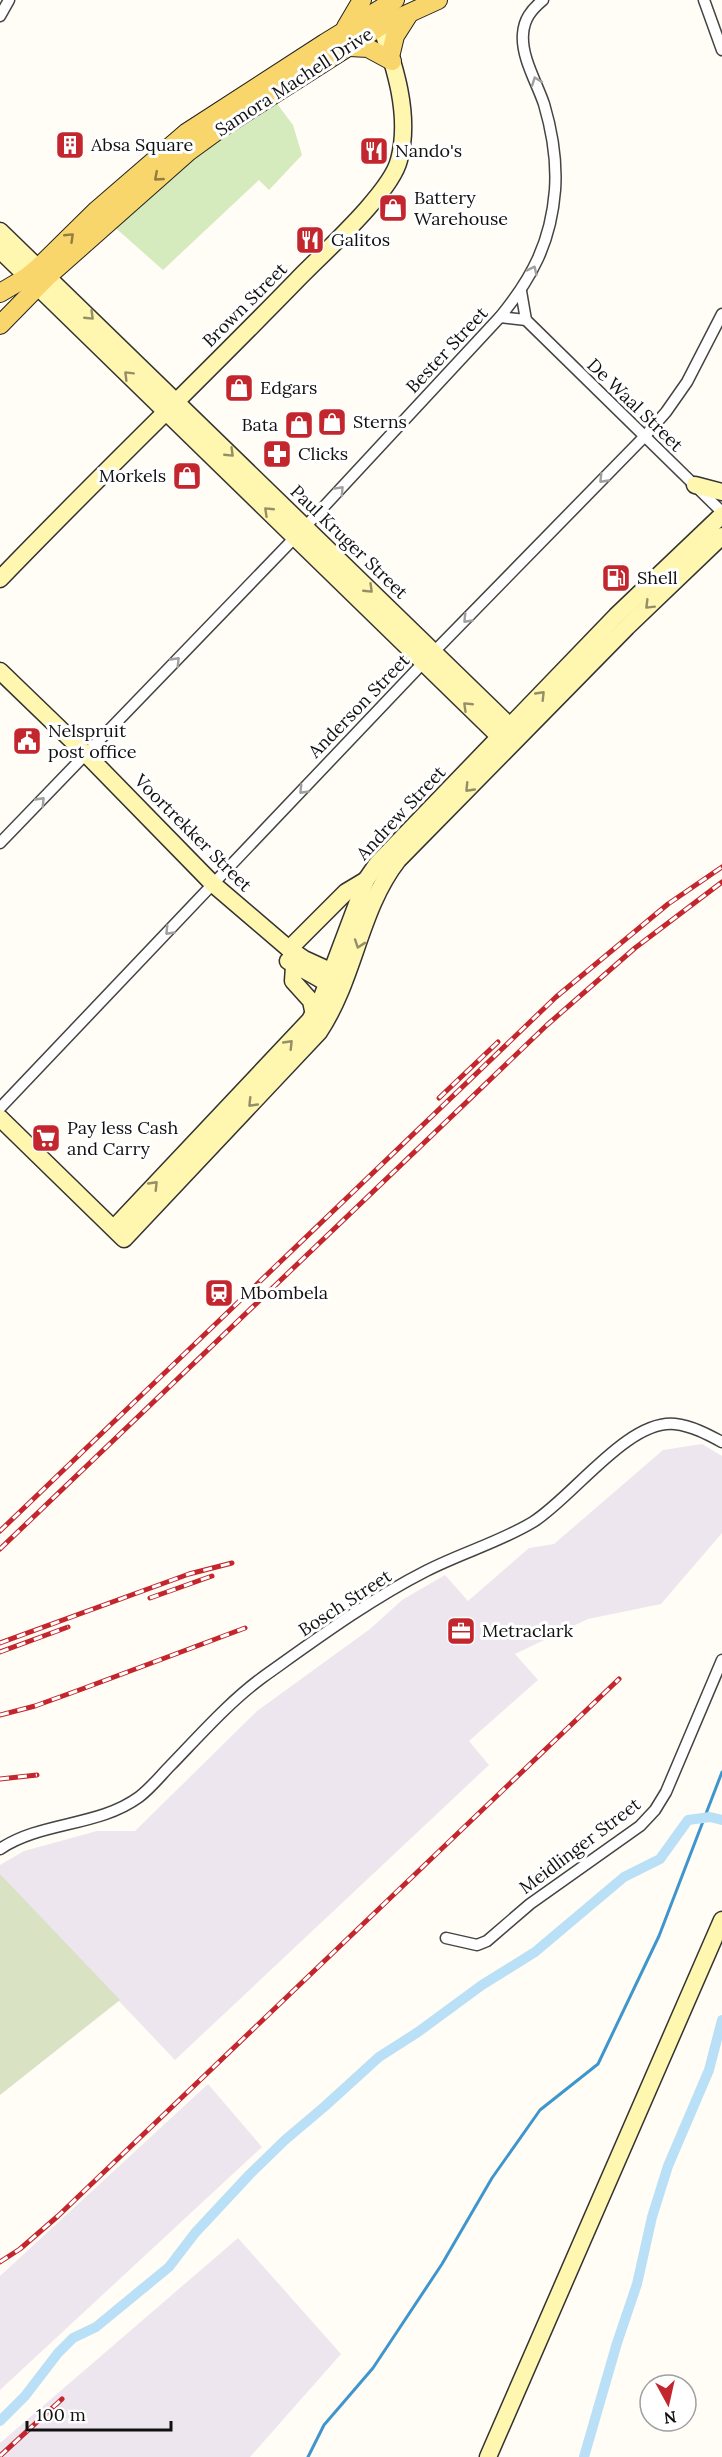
<svg xmlns="http://www.w3.org/2000/svg" width="722" height="2457" viewBox="0 0 722 2457" font-family="Lora,serif">
	<style>
		.industrial { fill: #eee6ef }
		.green { fill: #d5ebbd }
		.cemetery { fill: #d9e3c4 }
		.lines { fill: none; stroke-linecap: round; stroke-linejoin: round }
		.stream { stroke: #3f96cf; stroke-width: 3 }
		.canal { stroke: #b9e0f7; stroke-width: 10 }
		.street-casing { stroke: #444; stroke-width: 13 }
		.secondary-casing { stroke: #333; stroke-width: 19 }
		.primary-casing { stroke: #222; stroke-width: 20 }
		.street { stroke: #fff; stroke-width: 10 }
		.secondary { stroke: #fff6b0; stroke-width: 16 }
		.primary { stroke: #f9d66b; stroke-width: 18 }
		.rail-casing { stroke: #c4262e; stroke-width: 5 }
		.rail { stroke: #fff; stroke-width: 3; stroke-dasharray: 9; stroke-linecap: butt }
		.oneway { stroke: #a0a0a0 }
		.oneway2 { stroke: #917d42 }
		.oneway3 { stroke: #948f68 }
		.labels { text-anchor: middle; stroke-width: 6; stroke-linejoin: round; paint-order: stroke }
		.street-label { font-size: 18px; fill: #111; stroke: #fff }
		.poi-label { font-size: 18px; fill: #111; stroke: #fff; text-anchor: start }
	</style>
	<rect width="100%" height="100%" fill="#fffdf5"/>
	<g class="industrial">
		<polygon points="702,1444 722,1456 722,1533 661,1604 588,1619 515,1654 538,1680 469,1741 489,1765 175,2060 0,1876 0,1865 24,1851 97,1831 135,1831 257,1711 370,1629 402,1600 445,1575 468,1601 529,1548 554,1544 663,1450"/>
		<polygon points="208,2084 262,2147 0,2390 0,2276"/>
		<polygon points="238,2238 341,2354 250,2457 0,2457 0,2443"/>
	</g>
	<polygon class="green" points="272,97 293,125 302,155 269,190 259,180 163,270 110,223"/>
	<polygon class="cemetery" points="0,1874 120,2000 0,2095"/>
	<g class="lines">
		<polyline class="stream" points="308,2457 324,2425 373,2368 442,2264 492,2178 540,2110 598,2064 659,1936 722,1772"/>
		<g class="canal">
			<polyline points="0,2421 25,2396 58,2353 73,2338 96,2327 169,2267 195,2233 250,2174 285,2140 324,2107 379,2057 418,2032 482,1985 535,1952 624,1877 660,1859 688,1820 710,1817 722,1820"/>
			<polyline points="584,2457 617,2343 637,2284 652,2217 668,2166 709,2070 722,2020"/>
		</g>
		<g class="street-casing">
			<g id="street">
				<polyline points="704,0 722,50"/>
				<polyline points="0,16 9,0"/>
				<polyline points="521,291 526,320"/>
				<polyline points="500,317 526,320 722,512"/>
				<path d="M0,843L305,527L500,317C532,278 551,242 555,190C557,162 552,131 544,104C537,83 521,57 523,34C524,19 531,10 543,0"/>
				<polyline points="0,1108 423,663 644,437 666,412 687,382 722,314"/>
				<path d="M0,1849C42,1821 98,1827 139,1797C151,1788 161,1775 171,1765C200,1735 229,1702 263,1677C315,1640 369,1600 426,1571C461,1553 500,1542 533,1522C573,1497 628,1419 675,1424C692,1426 707,1434 722,1442"/>
				<polyline points="446,1938 477,1945 487,1941 530,1904 640,1826 655,1810 666,1792 722,1660"/>
			</g>
		</g>
		<g class="secondary-casing">
			<g id="secondary">
				<polyline points="0,231 518,734"/>
				<polyline points="0,250 507,744"/>
				<polyline points="695,485 722,492"/>
				<path d="M0,579C97,478 199,381 297,280C322,254 391,193 399,160C412,112 392,59 377,14"/>
				<polyline points="0,671 86,754 213,884 289,949 304,959 339,975"/>
				<polyline points="289,949 346,892 366,880"/>
				<polyline points="288,961 336,988"/>
				<polyline points="294,966 293,981 311,1001 314,1015"/>
				<path d="M0,1118L124,1239L319,1032C355,978 359,910 398,860L627,627L722,536"/>
				<polyline points="114,1228 310,1020 322,997 366,880 377,864 616,616 722,515"/>
				<polyline points="488,2457 722,1920"/>
			</g>
		</g>
		<g class="primary-casing">
			<g id="primary">
				<polyline points="346,27 362,0"/>
				<polyline points="350,47 368,48 392,61"/>
				<polyline points="390,57 395,36 409,14"/>
				<polyline points="0,293 27,277 39,267 97,210 186,133 325,43 395,0"/>
				<polyline points="0,325 48,276 188,152 221,128 381,26 438,0"/>
			</g>
		</g>
		<use href="#street" class="street"/>
		<use href="#secondary" class="secondary"/>
		<use href="#primary" class="primary"/>
		<g class="rail-casing">
			<g id="rail">
				<polyline points="439,1098 498,1042"/>
				<polyline points="0,1531 556,997 668,904 722,867"/>
				<polyline points="0,1549 547,1025 635,948 722,882"/>
				<polyline points="150,1598 212,1576"/>
				<polyline points="0,1643 189,1574 232,1563"/>
				<polyline points="0,1652 68,1627"/>
				<polyline points="0,1715 35,1706 82,1689 245,1628"/>
				<polyline points="0,1779 37,1775"/>
				<polyline points="0,2262 20,2249 58,2216 619,1679"/>
				<polyline points="0,2456 62,2399"/>
			</g>
		</g>
		<use href="#rail" class="rail"/>
	</g>
	<defs><path id="oneway-chevron" d="M-2-3.5L2.5 0L-2 3.5" fill="none" stroke-width="1.6" stroke-linecap="round" stroke-linejoin="round" transform="scale(1.5)"/></defs>
	<g class="oneway">
		<use href="#oneway-chevron" transform="translate(536 81) rotate(-110)"/>
		<use href="#oneway-chevron" transform="translate(533 270) rotate(-64)"/>
		<use href="#oneway-chevron" transform="translate(603 479) rotate(134)"/>
		<use href="#oneway-chevron" transform="translate(340 490) rotate(-47)"/>
		<use href="#oneway-chevron" transform="translate(467 619) rotate(134)"/>
		<use href="#oneway-chevron" transform="translate(176 661) rotate(-46)"/>
		<use href="#oneway-chevron" transform="translate(303 790) rotate(134)"/>
		<use href="#oneway-chevron" transform="translate(41 801) rotate(-46)"/>
		<use href="#oneway-chevron" transform="translate(169 931) rotate(134)"/>
	</g>
	<g class="oneway2">
		<use href="#oneway-chevron" transform="translate(158 177) rotate(139)"/>
		<use href="#oneway-chevron" transform="translate(70 237) rotate(-44)"/>
	</g>
	<g class="oneway3">
		<use href="#oneway-chevron" transform="translate(90 316) rotate(44)"/>
		<use href="#oneway-chevron" transform="translate(128 375) rotate(-135)"/>
		<use href="#oneway-chevron" transform="translate(230 453) rotate(44)"/>
		<use href="#oneway-chevron" transform="translate(268 511) rotate(-136)"/>
		<use href="#oneway-chevron" transform="translate(369 589) rotate(44)"/>
		<use href="#oneway-chevron" transform="translate(649 605) rotate(135)"/>
		<use href="#oneway-chevron" transform="translate(541 695) rotate(-46)"/>
		<use href="#oneway-chevron" transform="translate(467 706) rotate(-136)"/>
		<use href="#oneway-chevron" transform="translate(469 788) rotate(134)"/>
		<use href="#oneway-chevron" transform="translate(359 944) rotate(109)"/>
		<use href="#oneway-chevron" transform="translate(289 1044) rotate(-46)"/>
		<use href="#oneway-chevron" transform="translate(252 1103) rotate(134)"/>
		<use href="#oneway-chevron" transform="translate(154 1185) rotate(-46)"/>
	</g>
	<defs>
		<g id="building-square" transform="scale(1.5)"><rect x="-9" y="-9" width="18" height="18" rx="4" fill="#c4262e" stroke="#fff"/><path d="M-4-6H4V6H1V3H-1V6H-4ZM-2.5-4.3h1.7v1.8h-1.7ZM.8-4.3h1.7v1.8H.8ZM-2.5-1h1.7V.8h-1.7ZM.8-1h1.7V.8H.8Z" fill="#fff"/></g>
		<g id="restaurant-square" transform="scale(1.5)"><rect x="-9" y="-9" width="18" height="18" rx="4" fill="#c4262e" stroke="#fff"/><path d="M-5-6h1v4h1v-4h1v4h1v-4h1v5L-1.5 .5V6h-2V.5L-5-1ZM5-6V6H3V1.5H1.5Q1.5-4 5-6Z" fill="#fff"/></g>
		<g id="shop-square" transform="scale(1.5)"><rect x="-9" y="-9" width="18" height="18" rx="4" fill="#c4262e" stroke="#fff"/><path d="M-5-2.5h2.3a2.7 3.5 0 0 1 5.4 0H5L5.5 6h-11ZM-1.5-2.5h3a1.5 2.3 0 0 0-3 0Z" fill="#fff"/></g>
		<g id="pharmacy-square" transform="scale(1.5)"><rect x="-9" y="-9" width="18" height="18" rx="4" fill="#c4262e" stroke="#fff"/><path d="M-2-6h4v4h4v4h-4v4h-4v-4h-4v-4h4Z" fill="#fff"/></g>
		<g id="fuel-square" transform="scale(1.5)"><rect x="-9" y="-9" width="18" height="18" rx="4" fill="#c4262e" stroke="#fff"/><path d="M-5.5-6h7V0h2V4h1.3V-2.5L3-4.5l.8-.8L6-3V5H2.5V1h-1V6h-7ZM-4.2-4.7v3.2H.2V-4.7Z" fill="#fff"/></g>
		<g id="civic-square" transform="scale(1.5)"><rect x="-9" y="-9" width="18" height="18" rx="4" fill="#c4262e" stroke="#fff"/><path d="M-.6-6.5H3V-4.5H.6V-3L4-1V1h2V6H-6V1h2V-1L-.6-3ZM-1.2 2.5V6h2.4V2.5Z" fill="#fff"/></g>
		<g id="supermarket-square" transform="scale(1.5)"><rect x="-9" y="-9" width="18" height="18" rx="4" fill="#c4262e" stroke="#fff"/><path d="M-6-5.5h2.5l.6 2H6L4.5 2H-2.5L-4.4-4H-6ZM-1.5 3.2a1.3 1.3 0 1 0 .1 0ZM3 3.2a1.3 1.3 0 1 0 .1 0Z" fill="#fff"/></g>
		<g id="station-square" transform="scale(1.5)"><rect x="-9" y="-9" width="18" height="18" rx="4" fill="#c4262e" stroke="#fff"/><path d="M-3-6H3Q5-6 5-4V2Q5 4 3 4L4.5 6H3L1.5 4h-3L-3 6H-4.5L-3 4Q-5 4-5 2V-4Q-5-6-3-6ZM-3.5-4v3h7v-3ZM-3.5 1v1.5H-2V1ZM2 1v1.5H3.5V1Z" fill="#fff"/></g>
		<g id="office-square" transform="scale(1.5)"><rect x="-9" y="-9" width="18" height="18" rx="4" fill="#c4262e" stroke="#fff"/><path d="M-6-3h4V-5.5h4V-3h4V5H-6ZM-1-4.5V-3h2v-1.5ZM-6 0V1H6V0Z" fill="#fff"/></g>
	</defs>
	<g fill-rule="evenodd">
		<use href="#building-square" x="70" y="145"/>
		<use href="#restaurant-square" x="374" y="151"/>
		<use href="#shop-square" x="393" y="208"/>
		<use href="#restaurant-square" x="310" y="240"/>
		<use href="#shop-square" x="239" y="388"/>
		<use href="#shop-square" x="332" y="422"/>
		<use href="#shop-square" x="299" y="425"/>
		<use href="#pharmacy-square" x="277" y="454"/>
		<use href="#shop-square" x="187" y="476"/>
		<use href="#fuel-square" x="616" y="578"/>
		<use href="#civic-square" x="27" y="741"/>
		<use href="#supermarket-square" x="46" y="1138"/>
		<use href="#station-square" x="219" y="1293"/>
		<use href="#office-square" x="461" y="1631"/>
	</g>
	<g class="labels">
		<g class="street-label">
			<text transform="translate(294 82) rotate(-33)" y="6">Samora Machell Drive</text>
			<text transform="translate(245 305) rotate(-45)" y="6">Brown Street</text>
			<text transform="translate(447 350) rotate(-47)" y="6">Bester Street</text>
			<text transform="translate(635 405) rotate(44)" y="6">De Waal Street</text>
			<text transform="translate(349 542) rotate(44)" y="6">Paul Kruger Street</text>
			<text transform="translate(359 706) rotate(-46)" y="6">Anderson Street</text>
			<text transform="translate(401 813) rotate(-47)" y="6">Andrew Street</text>
			<text transform="translate(193 833) rotate(45)" y="6">Voortrekker Street</text>
			<text transform="translate(345 1603) rotate(-33)" y="6">Bosch Street</text>
			<text transform="translate(580 1846) rotate(-37)" y="6">Meidlinger Street</text>
		</g>
		<g class="poi-label">
			<text x="91" y="151">Absa Square</text>
			<text x="395" y="157">Nando's</text>
			<text x="414" y="204">Battery<tspan x="414" dy="21">Warehouse</tspan></text>
			<text x="331" y="246">Galitos</text>
			<text x="260" y="394">Edgars</text>
			<text x="353" y="428">Sterns</text>
			<text x="278" y="431" text-anchor="end">Bata</text>
			<text x="298" y="460">Clicks</text>
			<text x="166" y="482" text-anchor="end">Morkels</text>
			<text x="637" y="584">Shell</text>
			<text x="48" y="737">Nelspruit<tspan x="48" dy="21">post office</tspan></text>
			<text x="67" y="1134">Pay less Cash<tspan x="67" dy="21">and Carry</tspan></text>
			<text x="240" y="1299">Mbombela</text>
			<text x="482" y="1637">Metraclark</text>
		</g>
	</g>
	<g transform="translate(668 2403) rotate(172)"><circle r="28" fill="#ffffff" stroke="#a0a0a0" stroke-width="1.5"/>
	<path d="M0-4.5L10 22L0 15L-10 22Z" fill="#c4262e"/>
	<text y="-9" font-size="16" font-weight="bold" text-anchor="middle" fill="#111111">N</text>
	</g>
	<path d="M27 2421v9h144v-9" fill="none" stroke="#111111" stroke-width="3"/>
	<text x="36" y="2421" font-size="18" fill="#111111" stroke="#ffffff" stroke-width="4.5" paint-order="stroke">100 m</text>
</svg>
